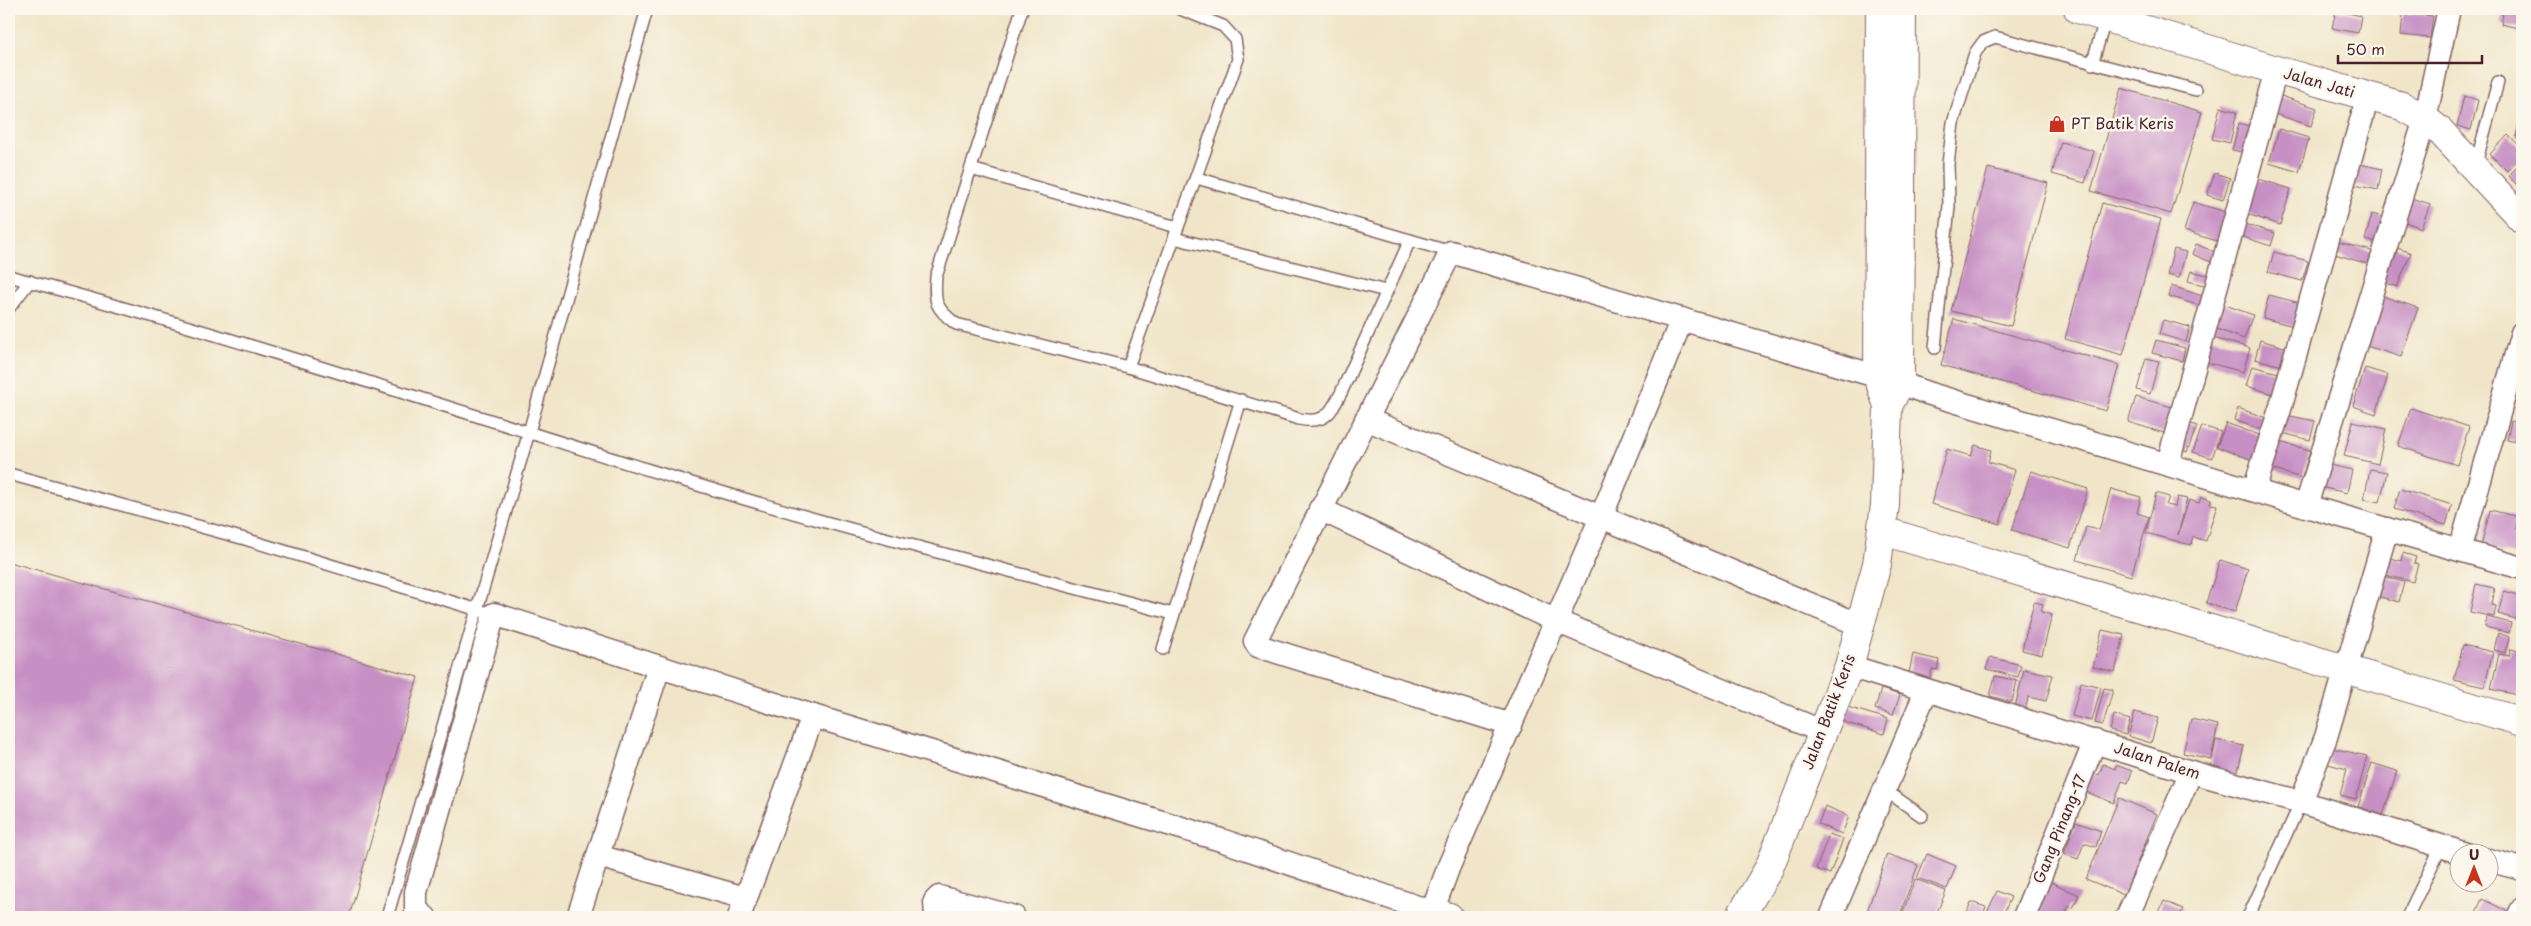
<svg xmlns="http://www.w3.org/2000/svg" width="2531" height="926" viewBox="0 0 2531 926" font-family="'Playpen Sans',sans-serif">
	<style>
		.building { fill: #c790c5 }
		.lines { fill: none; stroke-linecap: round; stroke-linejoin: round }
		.service-casing { stroke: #846462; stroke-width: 14 }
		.minor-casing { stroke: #846462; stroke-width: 25 }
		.tertiary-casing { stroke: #846462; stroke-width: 30 }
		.service { stroke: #fff; stroke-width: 11 }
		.minor { stroke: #fff; stroke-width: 22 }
		.tertiary { stroke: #fff; stroke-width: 28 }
		.labels { text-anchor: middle; stroke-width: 5; stroke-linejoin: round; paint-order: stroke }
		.street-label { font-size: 15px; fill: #4a1f2b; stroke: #fbf7ec }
		.poi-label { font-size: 15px; fill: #4a1f2b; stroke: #fbf7ec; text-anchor: start }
	</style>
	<rect width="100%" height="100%" fill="#fbf7ec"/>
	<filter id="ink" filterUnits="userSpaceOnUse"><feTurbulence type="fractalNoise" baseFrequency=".02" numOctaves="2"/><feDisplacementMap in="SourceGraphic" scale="10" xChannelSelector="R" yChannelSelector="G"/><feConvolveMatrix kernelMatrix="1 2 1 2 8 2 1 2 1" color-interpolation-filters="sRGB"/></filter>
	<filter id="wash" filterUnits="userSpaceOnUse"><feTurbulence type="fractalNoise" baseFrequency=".0096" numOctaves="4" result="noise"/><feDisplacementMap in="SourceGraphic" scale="20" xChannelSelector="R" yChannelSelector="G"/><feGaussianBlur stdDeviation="1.12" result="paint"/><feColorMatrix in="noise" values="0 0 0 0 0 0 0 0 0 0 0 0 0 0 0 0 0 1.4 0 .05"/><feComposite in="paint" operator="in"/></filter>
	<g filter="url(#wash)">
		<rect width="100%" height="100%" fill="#f0e5c8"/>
		<g id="blocks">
			<g class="building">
				<polygon points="2494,9 2522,9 2522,29 2501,24 2503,14 2494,11"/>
				<polygon points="2336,10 2361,16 2358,33 2332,28"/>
				<polygon points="2403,13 2433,16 2430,38 2401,35"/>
				<polygon points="2121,88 2202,112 2171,214 2091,191"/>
				<polygon points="2278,95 2317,108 2311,126 2272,113"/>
				<polygon points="2464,96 2478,100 2471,130 2457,126"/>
				<polygon points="2220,107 2237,112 2230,143 2212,139"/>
				<polygon points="2521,111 2522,111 2522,138 2516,137"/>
				<polygon points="2239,123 2253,127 2246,153 2232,150"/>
				<polygon points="2279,129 2309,138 2299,172 2269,163"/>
				<polygon points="2508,135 2522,148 2522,155 2507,171 2490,154"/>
				<polygon points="2061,142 2094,151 2085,183 2052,174"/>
				<polygon points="2522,162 2522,190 2508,176"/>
				<polygon points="2355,163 2382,169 2378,190 2350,184"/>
				<polygon points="1988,168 2048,183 2011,326 1951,311"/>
				<polygon points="2215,173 2230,178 2223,200 2207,195"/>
				<polygon points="2255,178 2291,189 2280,225 2244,213"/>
				<polygon points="2408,197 2430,204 2421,228 2400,220"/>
				<polygon points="2193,202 2229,213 2220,242 2184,231"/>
				<polygon points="2102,203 2161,219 2123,355 2065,339"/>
				<polygon points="2372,214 2386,218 2379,243 2365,240"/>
				<polygon points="2244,224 2275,233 2271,246 2240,236"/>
				<polygon points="2338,242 2372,251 2368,264 2335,254"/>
				<polygon points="2196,244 2217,253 2213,263 2192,254"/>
				<polygon points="2392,246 2411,253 2397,287 2379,280"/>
				<polygon points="2174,249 2186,252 2179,278 2167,275"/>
				<polygon points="2274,252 2308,261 2302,281 2268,272"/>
				<polygon points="2191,271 2211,276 2208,286 2188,281"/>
				<polygon points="2171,286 2203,296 2200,306 2168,296"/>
				<polygon points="2377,294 2418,308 2401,357 2360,344"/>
				<polygon points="2269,295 2308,305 2301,328 2263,318"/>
				<polygon points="2220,303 2253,315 2244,339 2211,327"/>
				<polygon points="1954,319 2119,365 2106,411 1941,365"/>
				<polygon points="2163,320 2190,327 2186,342 2159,334"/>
				<polygon points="2209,337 2250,348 2243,372 2202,361"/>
				<polygon points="2156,340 2185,348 2182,361 2152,353"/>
				<polygon points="2260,340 2291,349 2286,367 2255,359"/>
				<polygon points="2146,358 2159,361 2150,394 2137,390"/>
				<polygon points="2252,366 2286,375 2280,396 2246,386"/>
				<polygon points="2365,368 2388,375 2376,414 2353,406"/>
				<polygon points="2136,397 2172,407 2164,433 2128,422"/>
				<polygon points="2238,408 2272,420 2267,432 2234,420"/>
				<polygon points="2411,408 2469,427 2457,465 2398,446"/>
				<polygon points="2286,415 2315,421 2310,440 2282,433"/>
				<polygon points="2184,421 2197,426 2187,452 2174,447"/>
				<polygon points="2353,421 2386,429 2378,464 2344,456"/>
				<polygon points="2511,421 2522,423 2522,443 2507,440"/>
				<polygon points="2226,423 2268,438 2259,462 2217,447"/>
				<polygon points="2202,426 2221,432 2212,458 2193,452"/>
				<polygon points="2279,442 2310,450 2302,478 2271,469"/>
				<polygon points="1975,445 1991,450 1988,462 2015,470 2000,524 1931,504 1947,449 1971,456"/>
				<polygon points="2325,464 2352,470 2347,493 2320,487"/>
				<polygon points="2370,469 2387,472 2380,502 2364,499"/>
				<polygon points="2031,471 2088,489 2070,548 2012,530"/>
				<polygon points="2111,489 2141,497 2137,513 2149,517 2131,576 2077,560 2086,527 2099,530"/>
				<polygon points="2400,489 2452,505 2446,525 2394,509"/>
				<polygon points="2156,493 2169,497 2166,505 2175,507 2177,497 2187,499 2178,535 2189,500 2199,503 2201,497 2211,500 2210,504 2217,505 2206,541 2193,537 2191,545 2146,533"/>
				<polygon points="2490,510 2519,517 2516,527 2522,529 2522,557 2481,547"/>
				<polygon points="2403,553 2416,557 2414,563 2418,564 2413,582 2381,574 2386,557 2401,561"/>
				<polygon points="2220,560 2248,569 2235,612 2206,603"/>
				<polygon points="9,562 418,677 349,917 9,917"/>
				<polygon points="2379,575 2404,582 2399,602 2373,595"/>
				<polygon points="2476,584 2494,588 2491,605 2496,606 2494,617 2470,612"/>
				<polygon points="2504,591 2522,596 2522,621 2498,614"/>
				<polygon points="2034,602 2043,604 2041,612 2052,615 2042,655 2022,650"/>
				<polygon points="2487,617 2511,623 2509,633 2485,627"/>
				<polygon points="2102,630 2124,635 2115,672 2093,667"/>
				<polygon points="2498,633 2509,637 2505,653 2494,650"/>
				<polygon points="2463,645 2493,652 2484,687 2454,680"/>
				<polygon points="2511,649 2522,652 2522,675 2517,695 2491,689 2499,654 2509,656"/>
				<polygon points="1913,654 1939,660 1937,670 1932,669 1929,682 1908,678"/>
				<polygon points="1990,657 2021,665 2018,677 1986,669"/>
				<polygon points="2024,669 2053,675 2046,701 2028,697 2026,709 2015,707"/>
				<polygon points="1995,676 2017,681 2012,702 1990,696"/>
				<polygon points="2081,682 2101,687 2092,721 2072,716"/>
				<polygon points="2104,688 2113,690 2103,725 2095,723"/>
				<polygon points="1881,689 1900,695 1893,715 1875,709"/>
				<polygon points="1844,706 1888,719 1884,734 1840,721"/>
				<polygon points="2135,712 2158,718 2151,743 2128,736"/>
				<polygon points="2114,715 2130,720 2126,735 2110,731"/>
				<polygon points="2191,719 2218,725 2211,759 2183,753"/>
				<polygon points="2216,740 2244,746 2237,775 2210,769"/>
				<polygon points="2332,748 2367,756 2356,799 2340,795 2347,769 2328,764"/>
				<polygon points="2372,763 2397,771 2383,815 2358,807"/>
				<polygon points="2103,764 2115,769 2116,765 2132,771 2128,783 2122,781 2114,803 2081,790 2087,771 2099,775"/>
				<polygon points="2119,798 2157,814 2124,895 2086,879"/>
				<polygon points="1825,806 1849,816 1842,834 1818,824"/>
				<polygon points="2076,822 2101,831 2096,847 2084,843 2078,859 2064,854"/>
				<polygon points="1829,834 1843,839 1830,874 1816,869"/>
				<polygon points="1887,854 1918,865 1899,917 1865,917"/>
				<polygon points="1927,854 1956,866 1947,889 1917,878"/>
				<polygon points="1915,879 1946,891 1935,917 1901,917"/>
				<polygon points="2047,880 2079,895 2073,908 2069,906 2064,917 2059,915 2058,917 2035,917"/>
				<polygon points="1997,891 2011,897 2002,917 1985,917"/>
				<polygon points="2482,899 2509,912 2507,917 2474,917"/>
				<polygon points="2164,901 2183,909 2179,917 2157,917"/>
				<polygon points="1971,902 1986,907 1982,917 1965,917"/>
			</g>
		</g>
	</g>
	<g filter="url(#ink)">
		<use href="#blocks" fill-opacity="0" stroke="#846462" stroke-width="1"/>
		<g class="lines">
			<g class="service-casing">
				<g id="service">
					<path d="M1022,9L936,277C934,302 935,308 956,324L1128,367L1299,419C1325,424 1330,414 1341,393L1410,240"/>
					<polyline points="2092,64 2106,17"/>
					<polyline points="2475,167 2498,82"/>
					<polyline points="971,169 1177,227"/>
					<polyline points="1197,178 1451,252"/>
					<polyline points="1174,238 1386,291"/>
					<path d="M9,276C236,337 460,412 685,481C846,531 1010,570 1173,614"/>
					<polyline points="9,308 30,281"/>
					<polyline points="1935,348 1949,206 1948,164 1953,123 1975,53 1983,42 1995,37 2196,90"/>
					<polyline points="1128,367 1238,59 1235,39 1223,26 1180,9"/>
					<polyline points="9,474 245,539 485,612"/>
					<polyline points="1163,649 1241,400"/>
					<polyline points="1885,790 1922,816"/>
					<polyline points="387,917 529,432 647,9"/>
					<polyline points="2248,917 2301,802"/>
					<polyline points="2407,917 2441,847"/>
				</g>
			</g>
			<g class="minor-casing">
				<g id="minor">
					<polyline points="1366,419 1860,625"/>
					<polyline points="2168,463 2276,70"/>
					<polyline points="2254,490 2281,406 2368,96"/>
					<polyline points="2306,506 2425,119 2449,9"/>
					<polyline points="1320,509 1556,621 1821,731"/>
					<polyline points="2460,550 2522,333"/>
					<polyline points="1849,666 2191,772 2301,802 2466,854"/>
					<polyline points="1511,725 1258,646 1255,641 1451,252 1900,383 1927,393 2306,506 2522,568"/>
					<polyline points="2301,802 2326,737 2387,529"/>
					<polyline points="598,856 745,898"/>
					<polyline points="2488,860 2522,869"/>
					<polyline points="425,917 416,910 416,892 494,614 813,716 1221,840 1432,912 1449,866 1602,515 1682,319"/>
					<polyline points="578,917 659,667"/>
					<polyline points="739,917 813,716"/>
					<polyline points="936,917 935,901 939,897 1014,917"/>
					<polyline points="1831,917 1926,691"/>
					<polyline points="2024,917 2095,741"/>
					<polyline points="2127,917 2191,772"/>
					<polyline points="2518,917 2522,909"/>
				</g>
			</g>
			<g class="tertiary-casing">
				<g id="tertiary">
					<polyline points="2078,9 2276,70 2402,106 2425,119 2440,131 2522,219"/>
					<polyline points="1888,406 1900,383 1902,9"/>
					<polyline points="1883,531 2522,722"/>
					<polyline points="1431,917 1432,912 1449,917"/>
					<polyline points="1740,917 1769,868 1849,666 1877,564 1885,505 1888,406 1878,377 1880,9"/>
				</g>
			</g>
			<use href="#service" class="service"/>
			<use href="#minor" class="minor"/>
			<use href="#tertiary" class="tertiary"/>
		</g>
	</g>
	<defs>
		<g id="shop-bare" transform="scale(1.35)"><path d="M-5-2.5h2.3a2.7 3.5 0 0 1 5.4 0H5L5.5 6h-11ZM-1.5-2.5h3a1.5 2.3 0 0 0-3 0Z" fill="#c8321e" stroke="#fbf7ec" stroke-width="2.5" paint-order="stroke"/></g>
	</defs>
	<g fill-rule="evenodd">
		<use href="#shop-bare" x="2057" y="124"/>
	</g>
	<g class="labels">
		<g class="street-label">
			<text transform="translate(2319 83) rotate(16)" y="5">Jalan Jati</text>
			<text transform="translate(1829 712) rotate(-69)" y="5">Jalan Batik Keris</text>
			<text transform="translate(2157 761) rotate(18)" y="5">Jalan Palem</text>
			<text transform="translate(2060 829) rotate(-68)" y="5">Gang Pinang-17</text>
		</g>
		<g class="poi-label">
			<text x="2071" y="129">PT Batik Keris</text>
		</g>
	</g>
	<rect width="2531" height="926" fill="none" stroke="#fbf7ec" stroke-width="30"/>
	<g transform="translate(2474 868)"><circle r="24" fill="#fbf7ec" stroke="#b4a19f"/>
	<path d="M0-4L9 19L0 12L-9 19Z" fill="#c8321e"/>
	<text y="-8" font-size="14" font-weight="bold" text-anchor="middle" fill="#4a1f2b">U</text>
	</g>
	<path d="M2338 55v8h144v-8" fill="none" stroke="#4a1f2b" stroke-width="2.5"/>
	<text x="2346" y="55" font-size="15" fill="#4a1f2b" stroke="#fbf7ec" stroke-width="4" paint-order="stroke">50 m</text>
</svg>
